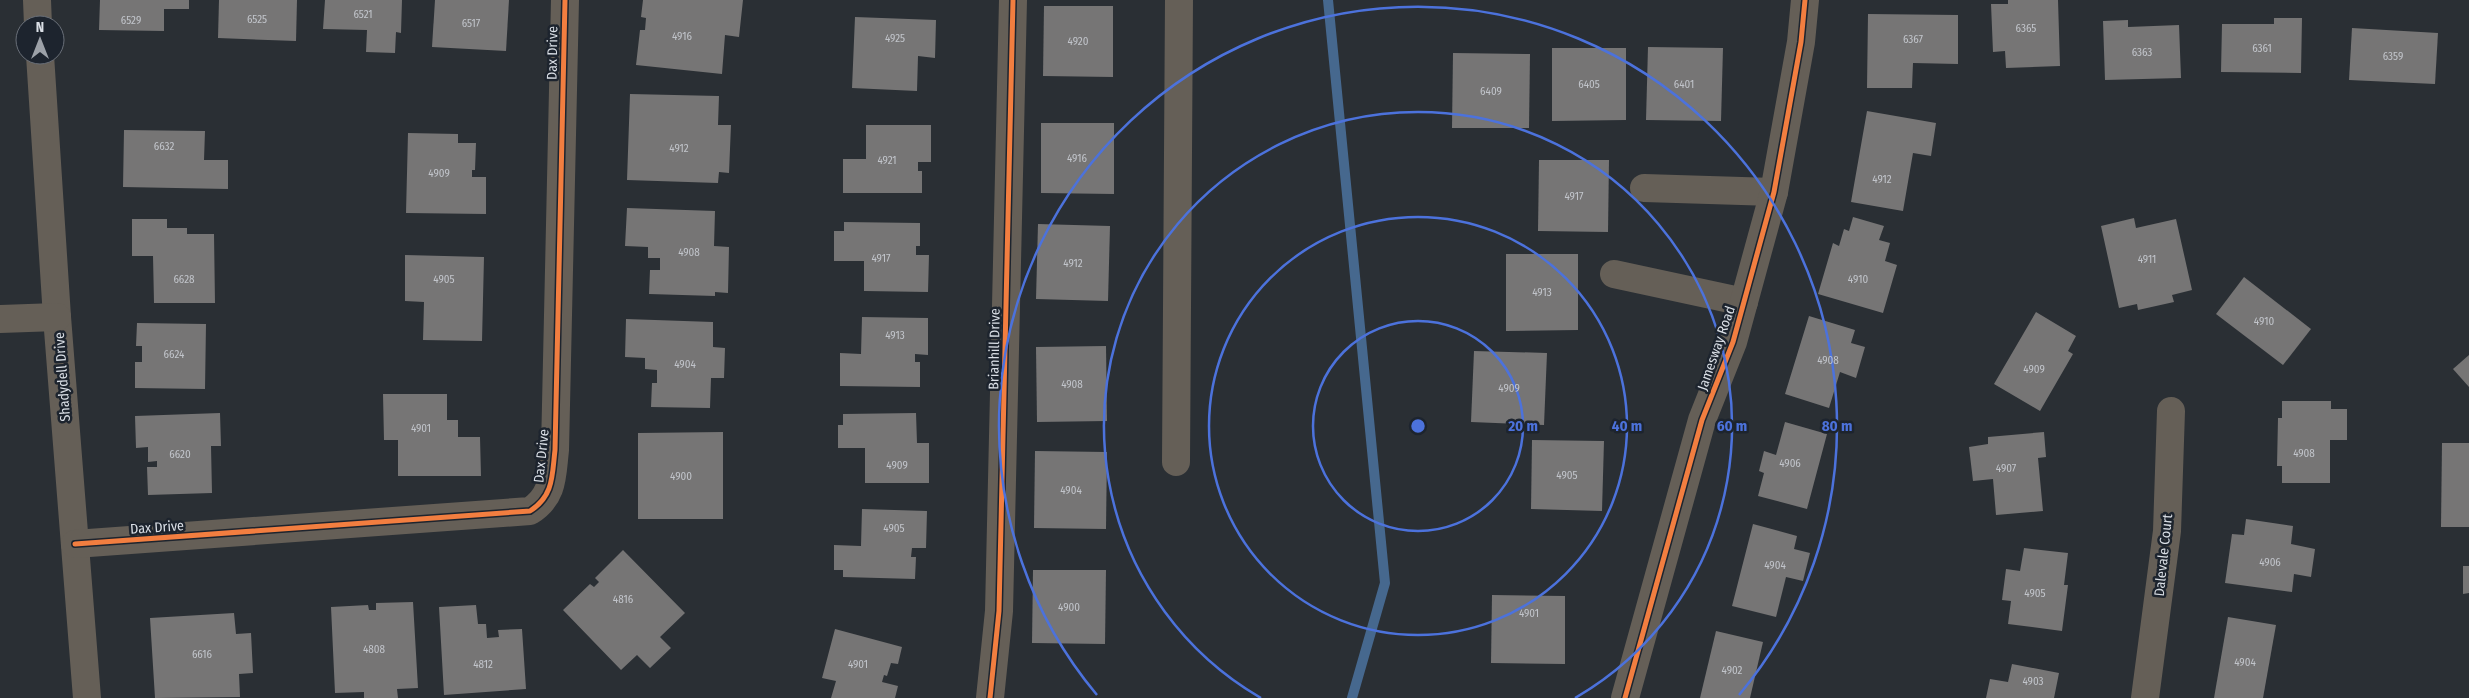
<svg xmlns="http://www.w3.org/2000/svg" width="2469" height="698" viewBox="0 0 2469 698" font-family="'Fira Sans Condensed',sans-serif">
	<style>
		.lines { fill: none; stroke-linecap: round; stroke-linejoin: round }
		.stream { stroke: #46688e; stroke-width: 10 }
		.building { fill: #767575 }
		.minor { stroke: #655f57; stroke-width: 28 }
		.cycleway-casing { stroke: #1d242e; stroke-width: 8 }
		.cycleway { stroke: #f27e40; stroke-width: 5 }
		.ring { fill: none; stroke: #4c72dc; stroke-width: 2.5 }
		.labels { text-anchor: middle; stroke-width: 5; stroke-linejoin: round; paint-order: stroke }
		.number-label { font-size: 11px; fill: #c1c4ca }
		.street-label { font-size: 14px; fill: #dadfe6; stroke: #1d242e }
		.centre { fill: #4c72dc; stroke: #1d242e; stroke-width: 2.5 }
		.ring-label { font-size: 15px; text-anchor: middle; font-weight: bold; fill: #4c72dc; stroke: #1d242e; stroke-width: 5; stroke-linejoin: round; paint-order: stroke }
	</style>
	<rect width="100%" height="100%" fill="#2a2f34"/>
	<g class="lines">
		<polyline class="stream" points="1328,0 1385,583 1352,698"/>
	</g>
	<g class="building">
		<polygon points="100,0 189,0 189,9 164,9 164,31 99,30"/>
		<polygon points="219,0 297,0 296,41 218,38"/>
		<polygon points="325,0 402,0 401,33 396,32 395,53 366,52 367,30 323,29"/>
		<polygon points="435,0 509,0 506,51 432,47"/>
		<polygon points="643,0 743,0 739,37 725,35 722,74 636,65 640,30 645,30 646,18 641,17"/>
		<polygon points="2008,0 2058,0 2060,66 2006,68 2005,51 1993,52 1991,4 2008,4"/>
		<polygon points="1044,6 1113,6 1113,77 1043,76"/>
		<polygon points="1868,14 1958,15 1958,64 1913,63 1912,88 1867,88"/>
		<polygon points="855,17 936,20 935,58 918,56 917,91 852,88"/>
		<polygon points="2274,18 2302,18 2301,73 2221,72 2222,24 2274,24"/>
		<polygon points="2128,20 2128,27 2179,25 2181,78 2105,80 2103,21"/>
		<polygon points="2352,28 2438,33 2435,84 2349,80"/>
		<polygon points="1648,47 1723,48 1721,121 1646,120"/>
		<polygon points="1552,48 1626,48 1626,120 1552,121"/>
		<polygon points="1453,53 1530,54 1529,128 1452,128"/>
		<polygon points="630,94 719,96 718,125 731,125 729,173 719,172 718,183 627,180"/>
		<polygon points="1867,111 1936,123 1931,156 1913,153 1903,211 1851,202"/>
		<polygon points="1041,123 1114,123 1114,194 1041,193"/>
		<polygon points="866,125 931,125 931,162 918,162 918,171 922,171 922,193 843,193 843,159 866,159"/>
		<polygon points="124,130 205,131 204,160 228,160 228,189 123,187"/>
		<polygon points="408,133 458,134 458,143 476,143 475,170 472,170 472,177 486,177 486,214 406,213"/>
		<polygon points="1539,160 1609,160 1608,232 1538,231"/>
		<polygon points="627,208 715,211 714,246 729,247 728,293 715,292 715,296 649,294 650,270 660,270 660,258 648,258 648,247 625,246"/>
		<polygon points="1853,217 1884,226 1879,240 1890,243 1885,261 1897,265 1883,313 1818,294 1833,243 1839,246 1844,229 1849,231"/>
		<polygon points="2134,218 2136,228 2176,219 2192,290 2172,295 2174,302 2138,310 2137,304 2119,308 2101,226"/>
		<polygon points="132,219 167,219 167,228 187,228 187,234 214,234 215,303 154,303 153,256 132,256"/>
		<polygon points="844,222 920,223 920,246 916,246 916,255 929,255 928,292 864,291 864,261 834,261 834,231 844,231"/>
		<polygon points="1038,224 1110,226 1108,301 1036,299"/>
		<polygon points="1506,254 1578,254 1578,330 1506,331"/>
		<polygon points="405,255 484,257 482,341 423,340 424,302 405,301"/>
		<polygon points="2244,277 2311,329 2283,365 2216,314"/>
		<polygon points="2036,312 2076,336 2068,351 2073,354 2040,411 1994,384"/>
		<polygon points="1809,316 1855,330 1851,343 1865,347 1856,378 1840,372 1829,408 1785,394"/>
		<polygon points="862,317 928,318 928,355 915,354 915,362 920,362 920,387 840,386 840,353 861,354"/>
		<polygon points="626,319 713,322 713,347 725,348 724,378 711,378 710,408 651,407 652,383 657,383 657,370 645,369 645,358 625,357"/>
		<polygon points="137,323 206,324 205,389 135,388 135,362 142,362 142,346 136,346"/>
		<polygon points="1106,346 1107,421 1037,422 1036,347"/>
		<polygon points="1474,351 1547,353 1544,425 1471,422"/>
		<polygon points="2469,355 2469,387 2453,369"/>
		<polygon points="383,394 447,394 447,420 458,420 458,437 480,437 481,476 398,476 398,440 384,440"/>
		<polygon points="2282,401 2331,401 2331,409 2347,409 2347,440 2330,440 2330,483 2282,483 2282,466 2277,466 2278,418 2282,418"/>
		<polygon points="220,413 221,446 211,446 212,493 148,495 147,467 157,467 157,461 148,462 148,447 136,448 135,416"/>
		<polygon points="916,413 917,443 929,443 929,483 865,483 865,448 838,448 838,425 843,425 843,414"/>
		<polygon points="1785,422 1827,434 1807,509 1758,496 1764,473 1759,471 1764,451 1776,455"/>
		<polygon points="723,432 723,519 638,519 638,433"/>
		<polygon points="2044,432 2046,457 2038,458 2043,511 1996,515 1993,479 1973,481 1969,447 1988,444 1988,437"/>
		<polygon points="1532,440 1604,441 1602,511 1531,509"/>
		<polygon points="2442,443 2469,443 2469,527 2441,527"/>
		<polygon points="1035,451 1107,452 1106,529 1034,528"/>
		<polygon points="862,509 927,511 926,548 912,548 911,557 916,557 915,579 843,577 843,570 834,570 834,545 861,546"/>
		<polygon points="2246,519 2293,526 2291,544 2315,549 2311,577 2294,574 2292,592 2225,583 2232,534 2244,535"/>
		<polygon points="1753,524 1797,536 1794,549 1810,553 1803,581 1786,577 1776,617 1732,606"/>
		<polygon points="2024,548 2068,553 2064,585 2068,585 2062,631 2008,624 2011,601 2002,600 2006,569 2020,571"/>
		<polygon points="623,550 685,613 660,637 671,648 650,668 637,655 621,670 563,610 590,584 594,587 599,582 595,578"/>
		<polygon points="2463,566 2469,566 2469,593 2463,594"/>
		<polygon points="1033,570 1106,570 1105,644 1032,643"/>
		<polygon points="1492,595 1565,596 1565,664 1491,663"/>
		<polygon points="413,602 418,688 397,689 398,698 364,698 364,692 335,693 331,607 368,605 369,610 376,610 376,603"/>
		<polygon points="476,605 478,624 486,624 487,638 499,637 498,630 522,629 526,689 444,695 439,607"/>
		<polygon points="234,613 236,634 251,633 253,673 239,674 240,697 155,698 150,618"/>
		<polygon points="2228,617 2276,625 2263,698 2214,698"/>
		<polygon points="835,629 902,647 898,664 891,663 887,676 884,675 882,682 898,686 895,698 831,698 836,681 822,678"/>
		<polygon points="1716,631 1763,642 1750,698 1700,698"/>
		<polygon points="2012,664 2059,673 2054,698 1986,698 1990,679 2008,682"/>
	</g>
	<g class="lines">
		<g class="minor">
			<polyline points="37,0 38,25"/>
			<polyline points="40,55 57,317 87,698"/>
			<polyline points="1644,188 1774,192"/>
			<polyline points="1614,274 1744,302"/>
			<polyline points="0,319 57,317"/>
			<polyline points="1176,462 1179,0"/>
			<path d="M75,544L530,511C554,496 552,475 555,450L565,0"/>
			<polyline points="990,698 999,611 1013,0"/>
			<polyline points="1625,698 1702,420 1733,342 1774,192 1801,42 1805,0"/>
			<polyline points="2145,698 2167,531 2171,411"/>
		</g>
		<g class="cycleway-casing">
			<g id="cycleway">
				<path d="M75,544L530,511C554,496 552,475 555,450L565,0"/>
				<polyline points="990,698 999,611 1013,0"/>
				<polyline points="1625,698 1702,420 1733,342 1774,192 1801,42 1805,0"/>
			</g>
		</g>
		<use href="#cycleway" class="cycleway"/>
	</g>
	<g class="ring">
		<circle cx="1418" cy="426" r="105"/>
		<circle cx="1418" cy="426" r="209"/>
		<path d="M1261 698A314 314 0 1 1 1575 698"/>
		<path d="M1097 695A419 419 0 1 1 1739 695"/>
	</g>
	<g class="labels">
		<g class="number-label">
			<text x="363" y="18">6521</text>
			<text x="257" y="23">6525</text>
			<text x="131" y="24">6529</text>
			<text x="471" y="27">6517</text>
			<text x="2026" y="32">6365</text>
			<text x="682" y="40">4916</text>
			<text x="895" y="42">4925</text>
			<text x="1913" y="43">6367</text>
			<text x="1078" y="45">4920</text>
			<text x="2262" y="52">6361</text>
			<text x="2142" y="56">6363</text>
			<text x="2393" y="60">6359</text>
			<text x="1589" y="88">6405</text>
			<text x="1684" y="88">6401</text>
			<text x="1491" y="95">6409</text>
			<text x="164" y="150">6632</text>
			<text x="679" y="152">4912</text>
			<text x="1077" y="162">4916</text>
			<text x="887" y="164">4921</text>
			<text x="439" y="177">4909</text>
			<text x="1882" y="183">4912</text>
			<text x="1574" y="200">4917</text>
			<text x="689" y="256">4908</text>
			<text x="881" y="262">4917</text>
			<text x="2147" y="263">4911</text>
			<text x="1073" y="267">4912</text>
			<text x="184" y="283">6628</text>
			<text x="444" y="283">4905</text>
			<text x="1858" y="283">4910</text>
			<text x="1542" y="296">4913</text>
			<text x="2264" y="325">4910</text>
			<text x="895" y="339">4913</text>
			<text x="174" y="358">6624</text>
			<text x="1828" y="364">4908</text>
			<text x="685" y="368">4904</text>
			<text x="2034" y="373">4909</text>
			<text x="1072" y="388">4908</text>
			<text x="1509" y="392">4909</text>
			<text x="421" y="432">4901</text>
			<text x="2304" y="457">4908</text>
			<text x="180" y="458">6620</text>
			<text x="1790" y="467">4906</text>
			<text x="897" y="469">4909</text>
			<text x="2006" y="472">4907</text>
			<text x="1567" y="479">4905</text>
			<text x="681" y="480">4900</text>
			<text x="1071" y="494">4904</text>
			<text x="894" y="532">4905</text>
			<text x="2270" y="566">4906</text>
			<text x="1775" y="569">4904</text>
			<text x="2035" y="597">4905</text>
			<text x="623" y="603">4816</text>
			<text x="1069" y="611">4900</text>
			<text x="1529" y="617">4901</text>
			<text x="374" y="653">4808</text>
			<text x="202" y="658">6616</text>
			<text x="2245" y="666">4904</text>
			<text x="483" y="668">4812</text>
			<text x="858" y="668">4901</text>
			<text x="1732" y="674">4902</text>
			<text x="2033" y="685">4903</text>
		</g>
		<g class="street-label">
			<text transform="translate(552 53) rotate(-89)" y="5">Dax Drive</text>
			<text transform="translate(1716 348) rotate(-71)" y="5">Jamesway Road</text>
			<text transform="translate(994 349) rotate(-89)" y="5">Brianhill Drive</text>
			<text transform="translate(62 377) rotate(-94)" y="5">Shadydell Drive</text>
			<text transform="translate(541 456) rotate(-84)" y="5">Dax Drive</text>
			<text transform="translate(157 527) rotate(-4)" y="5">Dax Drive</text>
			<text transform="translate(2163 555) rotate(-84)" y="5">Dalevale Court</text>
		</g>
	</g>
	<circle cx="1418" cy="426" r="8" class="centre"/>
	<g class="ring-label">
		<text x="1523" y="431">20 m</text>
		<text x="1627" y="431">40 m</text>
		<text x="1732" y="431">60 m</text>
		<text x="1837" y="431">80 m</text>
	</g>
	<g transform="translate(40 40)"><circle r="24" fill="#1d242e" stroke="#696f78"/>
	<path d="M0-4L9 19L0 12L-9 19Z" fill="#9ca1a8"/>
	<text y="-8" font-size="14" font-weight="bold" text-anchor="middle" fill="#dadfe6">N</text>
	</g>
</svg>
